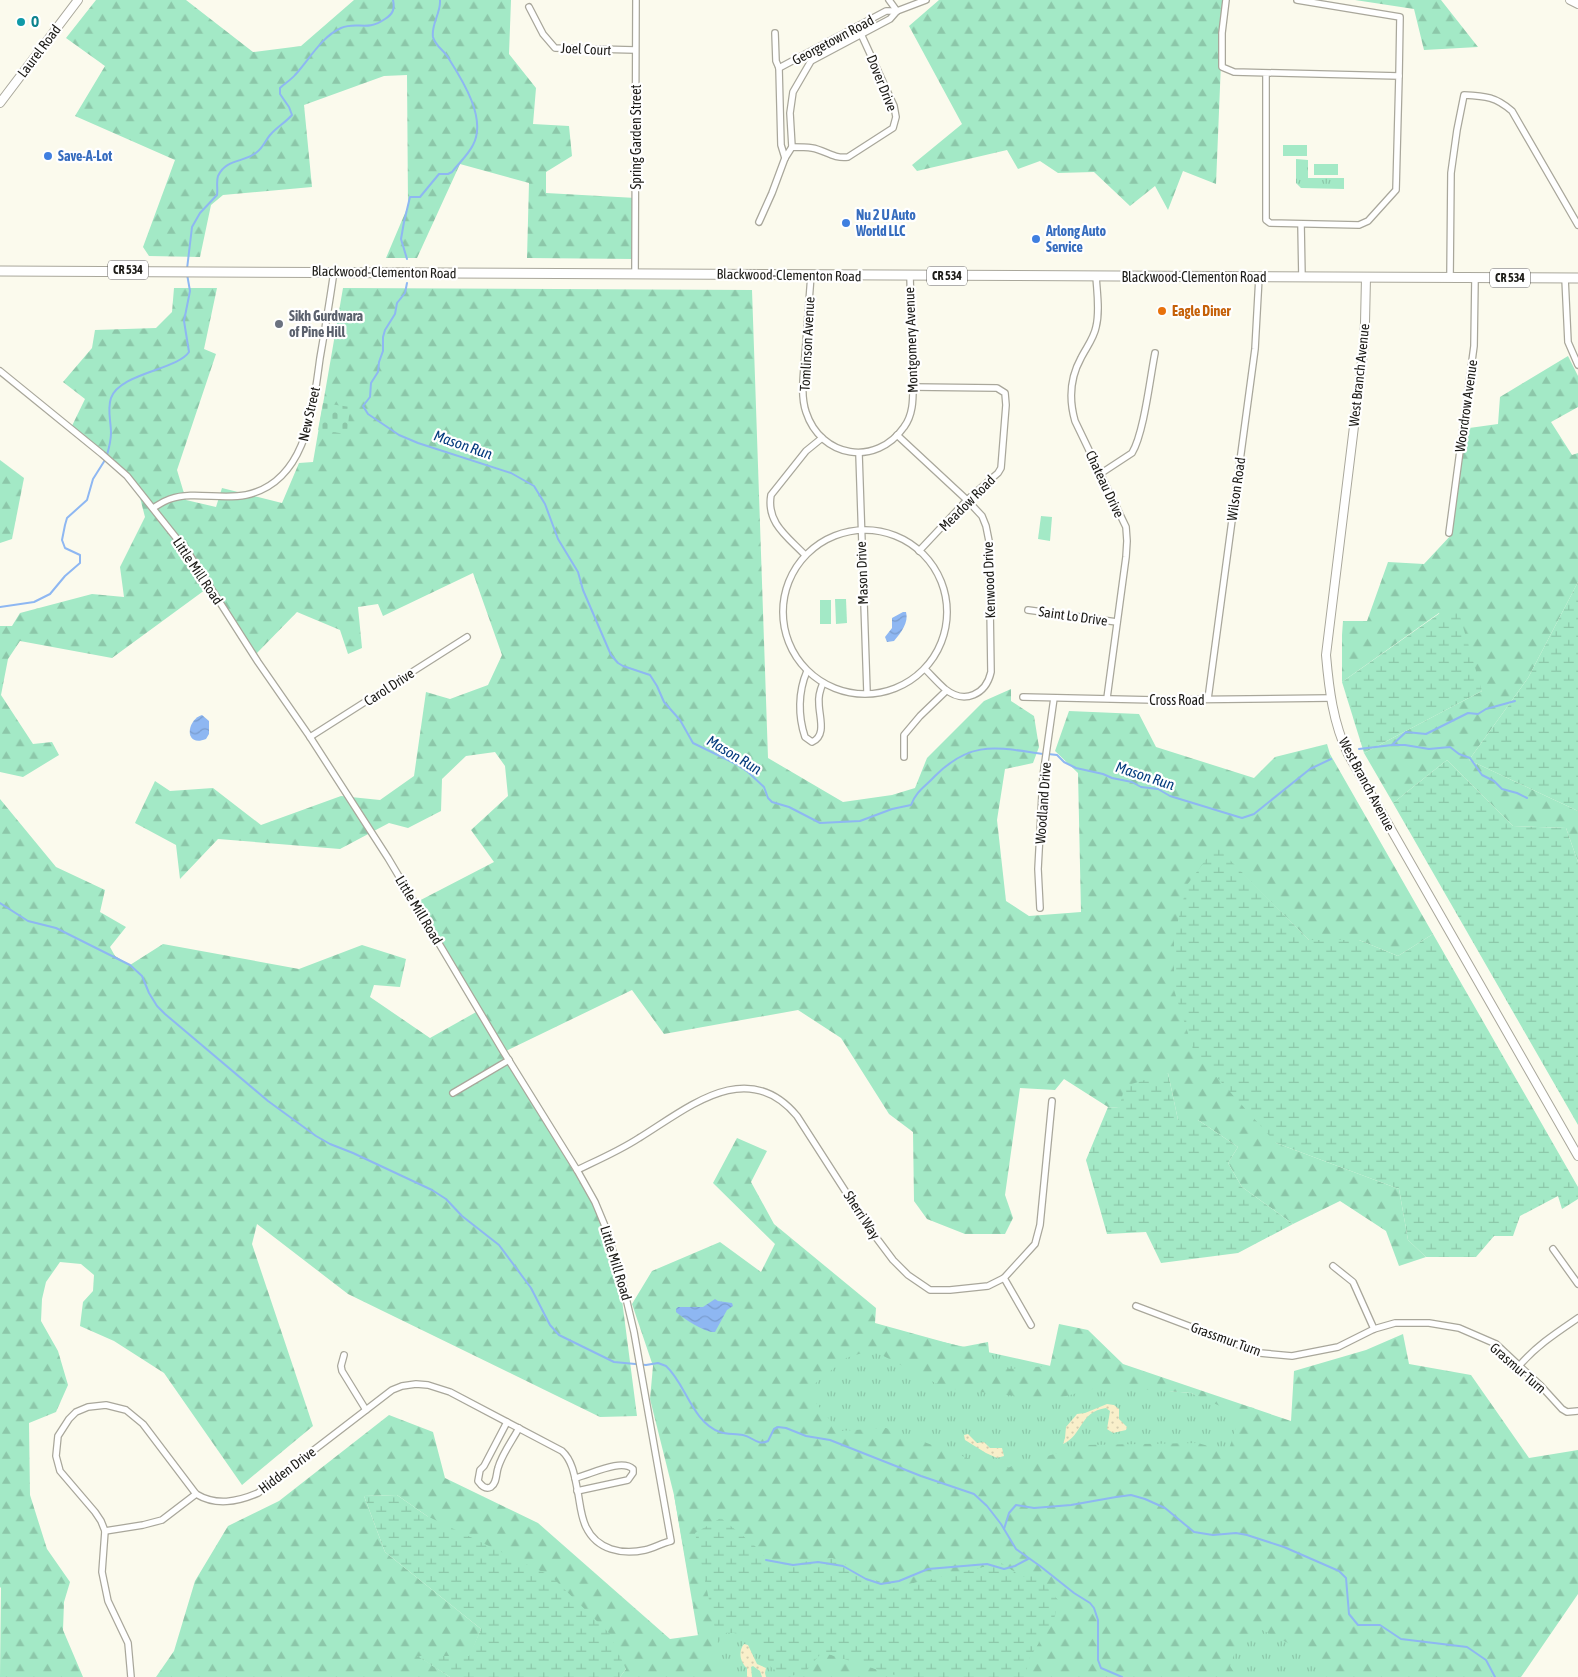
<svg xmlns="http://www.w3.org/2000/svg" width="1578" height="1677" viewBox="0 0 1578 1677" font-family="'Asap Condensed',sans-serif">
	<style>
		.grass { fill: url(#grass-tufts) }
		.forest { fill: url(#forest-firs); fill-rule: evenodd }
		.wetland { fill: url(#wetland-marsh) }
		.sand { fill: url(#sand-dots) }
		.cemetery { fill: url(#cemetery-stones) }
		.pitch { fill: #a3e9c6 }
		.water { fill: url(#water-waves) }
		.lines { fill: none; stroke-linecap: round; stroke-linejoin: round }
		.stream { stroke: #8eb7f2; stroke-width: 2 }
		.street-casing { stroke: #a9a79b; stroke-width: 8 }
		.secondary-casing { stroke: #a9a79b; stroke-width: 10 }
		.primary-casing { stroke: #a9a79b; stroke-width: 11 }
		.street { stroke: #fff; stroke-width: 5.5 }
		.secondary { stroke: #fff; stroke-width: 8 }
		.primary { stroke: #fff; stroke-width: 9 }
		.culture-dot { fill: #0f9aa8; stroke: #fff; stroke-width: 2 }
		.shop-dot { fill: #3f7fe0; stroke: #fff; stroke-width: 2 }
		.food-dot { fill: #e8710a; stroke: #fff; stroke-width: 2 }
		.worship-dot { fill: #6b7280; stroke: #fff; stroke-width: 2 }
		.labels { text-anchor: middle; stroke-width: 4.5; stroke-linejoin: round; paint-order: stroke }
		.shield { fill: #fff; stroke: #605f5d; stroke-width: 1 }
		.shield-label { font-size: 12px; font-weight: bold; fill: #1c1b17 }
		.culture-label { font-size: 14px; font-weight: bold; fill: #0d838f; stroke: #fff; text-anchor: start }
		.street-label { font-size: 14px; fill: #1c1b17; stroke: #fff }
		.shop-label { font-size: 14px; font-weight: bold; fill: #366cbe; stroke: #fff; text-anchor: start }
		.food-label { font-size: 14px; font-weight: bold; fill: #c56008; stroke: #fff; text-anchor: start }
		.worship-label { font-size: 14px; font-weight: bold; fill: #5b616d; stroke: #fff; text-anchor: start }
		.water-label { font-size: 15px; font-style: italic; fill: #043b7e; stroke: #fff }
	</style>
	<defs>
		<pattern id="grass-tufts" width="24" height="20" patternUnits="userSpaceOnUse" patternTransform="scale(1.25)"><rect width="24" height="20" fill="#a3e9c6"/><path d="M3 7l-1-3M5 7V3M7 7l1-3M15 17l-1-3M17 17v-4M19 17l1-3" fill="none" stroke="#8cc7a9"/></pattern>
		<pattern id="forest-firs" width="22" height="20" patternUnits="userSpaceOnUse" patternTransform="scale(1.25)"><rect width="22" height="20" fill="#a3e9c6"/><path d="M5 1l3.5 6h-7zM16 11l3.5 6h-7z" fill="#8cc7a9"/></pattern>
		<pattern id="wetland-marsh" width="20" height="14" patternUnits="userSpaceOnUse" patternTransform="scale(1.25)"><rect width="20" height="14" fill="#a3e9c6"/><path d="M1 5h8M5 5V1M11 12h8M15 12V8" fill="none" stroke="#8cc7a9"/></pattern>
		<pattern id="sand-dots" width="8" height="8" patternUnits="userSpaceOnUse" patternTransform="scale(1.25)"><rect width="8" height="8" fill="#f9efca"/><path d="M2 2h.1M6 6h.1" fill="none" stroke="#d5ccad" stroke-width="1.8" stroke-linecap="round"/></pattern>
		<pattern id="cemetery-stones" width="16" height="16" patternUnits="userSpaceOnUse" patternTransform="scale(1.25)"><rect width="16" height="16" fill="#a3e9c6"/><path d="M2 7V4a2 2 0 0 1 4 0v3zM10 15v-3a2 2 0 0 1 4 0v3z" fill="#8cc7a9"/></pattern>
		<pattern id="water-waves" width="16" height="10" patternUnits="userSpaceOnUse" patternTransform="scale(1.25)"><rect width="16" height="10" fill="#8eb7f2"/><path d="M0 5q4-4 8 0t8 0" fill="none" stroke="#7a9dcf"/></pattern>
	</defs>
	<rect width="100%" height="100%" fill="#fbfaed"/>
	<g class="grass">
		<polygon points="1296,159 1308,160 1308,178 1344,178 1344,189 1301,188 1296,183"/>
		<polygon points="843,1320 1073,1371 1169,1391 1191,1393 1204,1398 1254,1408 1350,1677 705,1677 674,1495"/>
	</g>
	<g class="forest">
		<polygon points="96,0 186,0 253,52 301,46 354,0 511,0 509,54 536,88 533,124 569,126 572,156 546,172 546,193 636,198 634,259 527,258 529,183 460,164 417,258 386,258 408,206 407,75 384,76 304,105 312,187 223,195 211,205 200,257 149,256 143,247 175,160 75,116 105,66 66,38"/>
		<polygon points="939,0 1228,0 1223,14 1216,184 1183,171 1168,210 1155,186 1130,206 1094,172 1058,173 1040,161 1018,169 1007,150 917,171 912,165 962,124 909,26"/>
		<polygon points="1355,0 1441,0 1478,47 1424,50 1414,9"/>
		<polygon points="174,288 217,288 204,349 216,354 177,470 186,500 216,507 222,488 282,503 299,463 313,462 343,288 752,290 768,758 843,802 892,795 915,788 927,758 984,701 1011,689 1011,701 1034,716 1039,747 1033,763 1005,769 997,820 1006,901 1029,916 1081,912 1078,773 1055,751 1069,711 1139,714 1156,747 1254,778 1275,757 1327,744 1330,754 1433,934 1398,956 1359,940 1309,940 1216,847 1276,1143 1399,1189 1408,1240 1426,1257 1399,1266 1386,1231 1340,1201 1293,1224 1242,1187 1228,1163 1238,1147 1198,1120 1178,1120 1168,1073 1119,1108 1108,1107 1064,1079 1055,1090 1020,1088 1005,1195 1013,1218 1005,1234 965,1234 927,1219 914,1201 913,1132 889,1114 841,1038 798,1010 664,1034 632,990 502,1053 614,1238 637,1416 600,1417 348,1294 257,1224 252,1244 313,1426 242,1485 164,1373 114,1341 80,1326 83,1302 93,1291 94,1275 81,1264 60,1262 46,1282 42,1299 41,1321 58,1351 68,1385 56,1412 29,1423 30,1495 47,1549 70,1582 64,1602 63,1630 83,1677 0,1677 1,1588 0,1587 0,799 56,867 105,890 100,912 126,927 110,947 115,956 130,965 163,944 299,969 362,945 406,959 400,987 374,985 370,997 430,1038 478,1011 413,904 494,862 471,830 508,796 505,766 495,752 466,756 442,779 441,811 408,828 389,823 340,849 218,839 180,879 176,845 135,823 155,781 170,791 213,788 261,825 341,796 380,800 414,776 426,692 450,699 488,685 502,655 473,573 383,616 378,604 358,607 362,648 348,654 340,630 297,612 256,654 209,587 112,658 20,641 8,659 1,695 33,744 52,742 59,755 23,777 0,772 0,626 12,626 20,613 92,594 124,597 120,567 145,517 138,490 129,479 70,430 85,399 63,382 92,348 95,330 156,328 172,312"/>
		<polygon points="1568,356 1578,376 1578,407 1551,422 1572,455 1578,453 1578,582 1528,678 1469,760 1578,811 1578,862 1566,828 1513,826 1447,760 1393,803 1364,753 1482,691 1439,613 1342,682 1342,635 1343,621 1367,621 1388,562 1424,564 1452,534 1462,429 1498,424 1500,397"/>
		<polygon points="0,460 24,478 12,539 0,543"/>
		<path d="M737,1138L767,1151L751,1182L774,1224L876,1308L875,1323L962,1347L988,1342L991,1370L1050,1366L1059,1324L1088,1330L1123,1364L1291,1421L1294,1371L1366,1350L1403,1334L1409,1364L1471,1375L1529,1458L1578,1450V1594L1521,1677H1327L1302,1650L1260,1629L1237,1645L1230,1666L1237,1677H1025L1029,1659L1055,1616L1022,1577L1001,1563L892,1588L832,1558L774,1566L754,1545L721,1518L718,1643L714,1654L719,1677H620L626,1669L427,1516L397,1495L364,1496L385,1552L481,1629L470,1656H418L450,1677H156L174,1651L195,1581L228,1526L279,1501L389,1415L433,1432L445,1478L538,1523L670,1639L699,1635L674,1495L650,1399L653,1366L632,1304L652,1271L720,1242L761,1272L775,1244L713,1183ZM872,1350L945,1388L1051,1400L1104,1386L1191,1393L1240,1415L1228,1452L1198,1443L1085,1445L1000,1470L886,1428L839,1431L806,1391L846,1358Z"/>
		<polygon points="822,1652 901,1677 789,1677 807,1670"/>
	</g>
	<g class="wetland">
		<polygon points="1578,582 1578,811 1469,760 1528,678"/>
		<polygon points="1440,613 1459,613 1482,691 1364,753 1342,682"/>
		<polygon points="1447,760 1513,826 1566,828 1578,862 1578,1125 1393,803"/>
		<polygon points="1216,846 1309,940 1359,940 1398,956 1433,934 1578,1187 1578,1199 1562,1209 1558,1196 1520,1216 1513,1236 1494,1236 1476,1257 1426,1257 1408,1240 1399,1189 1276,1143 1194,1052 1174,990 1174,937 1187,885"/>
		<polygon points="1168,1073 1178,1120 1198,1120 1238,1147 1228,1163 1242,1187 1293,1224 1238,1253 1161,1263 1146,1232 1107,1234 1086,1160 1108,1107 1119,1108 1125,1086"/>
		<polygon points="397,1495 427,1516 551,1576 609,1633 626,1669 620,1677 450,1677 417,1656 469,1656 481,1629 385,1552 364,1496"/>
		<polygon points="721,1518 754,1545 774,1566 832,1558 892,1588 1001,1563 1022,1577 1037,1576 1058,1600 1055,1616 1029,1659 1025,1677 901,1677 822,1652 807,1670 789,1677 784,1677 771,1667 762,1645 750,1637 734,1633 726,1633 718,1643 695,1533"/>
	</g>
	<g class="sand">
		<path d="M1107,1404L1114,1405L1119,1409V1419L1127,1427L1126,1430L1113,1433L1107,1429L1110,1411L1106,1408C1079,1412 1083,1435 1063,1444L1065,1438L1066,1427L1077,1414L1085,1413Z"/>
		<polygon points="968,1434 977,1443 984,1442 990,1448 1002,1448 1004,1456 997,1458 986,1453 965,1440 964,1435"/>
		<path d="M744,1644L748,1645L757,1664L766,1668L765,1673L766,1677H762L760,1671L753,1666L751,1667L752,1677H747V1668C740,1662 738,1651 744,1644Z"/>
	</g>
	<polygon class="cemetery" points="323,403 350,407 347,434 318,430"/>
	<g class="pitch">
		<rect x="1283" y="145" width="24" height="11"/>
		<rect x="1314" y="164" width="24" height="11"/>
		<polygon points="1041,516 1052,517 1050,541 1038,539"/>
		<polygon points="835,599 846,599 847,623 836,624"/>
		<rect x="820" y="600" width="11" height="24"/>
	</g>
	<g class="water">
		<path d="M903,612H906C909,622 901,633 894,641L887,642L885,637L892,628V618Z"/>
		<path d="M202,715L209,721V734L206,739C184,748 186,720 202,715Z"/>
		<path d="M715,1299L718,1301L732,1303L733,1306L727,1310L715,1332C705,1333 683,1318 676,1312V1309L678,1307H703Z"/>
	</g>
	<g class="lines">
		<g class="stream">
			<path d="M407,259L401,239L404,222L410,197H420L439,174H448L452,172C459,163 468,155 473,145C487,119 463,81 449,59C445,51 435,46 433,37C431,24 441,13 440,0"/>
			<path d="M187,269L192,227L200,213L217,195C218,189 216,182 218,176C226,158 245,163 257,152C263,148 266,139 271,134C277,127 286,122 292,115L289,107L280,94V88C285,83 291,80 295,75C309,60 321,37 341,28C358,21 366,32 385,19C393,14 395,9 393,0"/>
			<path d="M407,283L405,293L397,303L395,314L385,330L383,337V351L379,362L378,372L371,383L370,397L363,406L368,414L399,435L418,443L511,473L534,486L545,504L558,539L578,572L583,590L611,655L618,663L623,666L650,675L657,686L664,702L680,720L693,743L736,764L748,772L764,787L768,798L772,802L789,807L820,823L860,821L892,809L911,805C917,790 925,787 935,776C972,739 998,748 1044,754"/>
			<path d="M107,455C109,448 111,440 111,433C111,422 107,409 111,398C120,373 177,370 189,352L184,321L190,291L187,274"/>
			<polyline points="0,607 34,602 50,594 65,576 80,563 80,555 65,548 62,540 65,525 67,518 87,500 93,479 105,460"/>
			<polyline points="1392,745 1406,732 1426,734 1468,713 1478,714 1486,709 1515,701"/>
			<polyline points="1359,749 1392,745 1405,745 1429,749 1450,747 1459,754 1470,758 1482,775 1494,781 1502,789 1517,793 1527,798"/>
			<polyline points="1048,754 1057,755 1064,762 1076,768 1103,774 1112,778 1132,782 1141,787 1158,789 1170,796 1242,818 1254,814 1310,769 1331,759"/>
			<path d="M0,903L28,921L56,928L130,965L142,976L149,993L157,1006L165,1014L268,1101L316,1136L330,1144L353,1153L432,1190L446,1199L462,1216L499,1245L531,1288L550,1325L559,1335L614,1362L646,1365L658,1363L666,1366C686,1384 692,1422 720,1432C727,1435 736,1433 743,1435C753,1437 757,1446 768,1441L774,1429L778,1427L786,1428L806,1436L830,1440L921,1476L974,1494L987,1506L1001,1524L1016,1549L1040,1566L1074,1593L1090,1603L1094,1608L1098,1620V1660L1101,1668L1122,1677"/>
			<polyline points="1004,1529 1009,1513 1016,1505 1034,1508 1071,1505 1116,1497 1131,1495 1145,1499 1165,1508 1194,1532 1213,1535 1236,1533 1247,1535 1284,1547 1339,1571 1346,1578 1349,1614 1358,1625 1380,1625 1401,1639 1467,1647 1486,1660 1495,1677"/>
			<polyline points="766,1560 793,1565 818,1562 843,1566 866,1579 881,1584 899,1581 928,1569 987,1564 1004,1569 1015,1566 1028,1559"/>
		</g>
		<g class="street-casing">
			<g id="street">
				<polyline points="889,0 897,11"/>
				<polyline points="1226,0 1222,33 1222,67 1234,72 1399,76 1396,190 1368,221 1359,225 1270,223 1266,220 1266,73"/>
				<polyline points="1297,0 1400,17 1399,76"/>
				<polyline points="529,7 543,34 555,48 635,50"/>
				<polyline points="775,33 776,61 779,68 781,145 785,158"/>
				<polyline points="779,68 886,11 897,11 926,0"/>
				<polyline points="792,147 790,113 793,92 811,61 890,19 897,11"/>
				<path d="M759,222L772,193L785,158L792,147C798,147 806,147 812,148C825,150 833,159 848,157L893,128L896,117L894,106L861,34"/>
				<polyline points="1301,224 1302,278"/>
				<polyline points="635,274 636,0"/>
				<path d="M811,275C809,302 807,328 805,355C804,373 800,394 806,412C821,458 876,467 904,427C913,415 913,400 913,387L910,276"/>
				<path d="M1096,276C1097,293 1100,311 1096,327C1094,338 1086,348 1081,358C1070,378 1069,400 1075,421L1126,527L1127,541L1126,557L1107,698"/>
				<path d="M1450,278L1451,173L1457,130L1464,95C1486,96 1496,97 1512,111L1578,225"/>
				<polyline points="1565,278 1568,342 1578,365"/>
				<path d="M0,371L102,454L127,476L189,554L258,662L310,737L388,858L503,1051L577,1170L595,1202L605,1226L622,1281L634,1332L671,1541C662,1543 654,1548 645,1550C622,1555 597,1550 586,1527C581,1517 580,1504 578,1493C575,1478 573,1461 562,1451L450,1392L428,1385L416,1384L402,1386L392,1390L258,1493C237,1502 216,1506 196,1494L143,1424L126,1410L106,1405L88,1407L76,1412L69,1419L58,1436L56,1456L60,1471L95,1512L101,1521L105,1531L102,1572L108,1601L128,1643L131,1677"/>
				<polyline points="913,387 997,388 1005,393 1006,405 1001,468 998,473 967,500 919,551"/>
				<path d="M897,435L967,500L982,516L986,526L989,541L991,672C986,694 965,705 945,689C938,683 932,676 925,669"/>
				<polyline points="859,454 867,692"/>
				<path d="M1100,474L1132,453C1144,433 1150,378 1155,353"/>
				<path d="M153,508C158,505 164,501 170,499C194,491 221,500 246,495C307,482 313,408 320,358C325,329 330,300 334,271"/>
				<circle cx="865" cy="612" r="82"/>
				<polyline points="1449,533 1474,346 1475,279"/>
				<path d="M805,555C788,537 766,523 771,495L806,451L822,438"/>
				<polyline points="1028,610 1117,622"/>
				<path d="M807,671C798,692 798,716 805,737L812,742C827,736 819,716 819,704C818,696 820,690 823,683"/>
				<polyline points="1023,697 1155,700 1331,698"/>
				<polyline points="1208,699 1255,349 1259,277"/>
				<polyline points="310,737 467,637"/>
				<polyline points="904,757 904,735 920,716 946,691"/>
				<polyline points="1040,908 1038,869 1043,776 1054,698"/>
				<polyline points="453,1093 509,1060"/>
				<path d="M577,1170C598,1160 619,1151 639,1138C688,1108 747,1056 797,1116L869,1228L893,1260L908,1275L930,1290H950L988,1286L1004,1278L1035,1244L1040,1225L1052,1101"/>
				<polyline points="1553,1249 1578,1284"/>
				<polyline points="1333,1266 1353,1282 1374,1329"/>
				<polyline points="1004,1278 1031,1325"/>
				<polyline points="1136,1306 1260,1353 1292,1356 1338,1347 1374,1329 1395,1323 1429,1323 1459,1328 1496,1344 1541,1386 1562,1409 1567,1412 1578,1411"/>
				<polyline points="344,1355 341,1366 342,1371 366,1410"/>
				<path d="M1519,1366C1536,1346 1556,1333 1578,1318"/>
				<path d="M507,1422L484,1466L480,1470L478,1481C481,1485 485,1490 491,1487C497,1483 496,1474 498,1468C502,1454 512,1441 519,1428"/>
				<path d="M575,1478C590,1475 621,1458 633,1469V1473L628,1480L577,1491"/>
				<polyline points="105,1531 143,1525 162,1520 196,1494"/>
			</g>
		</g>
		<g class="secondary-casing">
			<g id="secondary">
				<polyline points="1570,0 1578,4"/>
				<polyline points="0,103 78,0"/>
				<path d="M1366,277L1365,323L1363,353L1326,655C1329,689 1333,723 1348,754L1578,1156"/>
			</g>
		</g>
		<g class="primary-casing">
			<polyline id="primary" points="0,271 1578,278"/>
		</g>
		<use href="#street" class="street"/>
		<use href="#secondary" class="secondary"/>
		<use href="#primary" class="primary"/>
	</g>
	<circle class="culture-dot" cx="21" cy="22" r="5"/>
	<g class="shop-dot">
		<circle cx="48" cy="156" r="5"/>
		<circle cx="846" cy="223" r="5"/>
		<circle cx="1036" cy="239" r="5"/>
	</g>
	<circle class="food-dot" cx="1162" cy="311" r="5"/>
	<circle class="worship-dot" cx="279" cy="324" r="5"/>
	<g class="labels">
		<g class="shield">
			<rect x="108" y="260.5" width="40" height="19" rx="4"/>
			<rect x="927" y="266.5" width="40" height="19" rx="4"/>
			<rect x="1490" y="268.5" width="40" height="19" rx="4"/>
		</g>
		<g class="shield-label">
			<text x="128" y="274">CR 534</text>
			<text x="947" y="280">CR 534</text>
			<text x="1510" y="282">CR 534</text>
		</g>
		<g class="culture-label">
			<text x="31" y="27">O</text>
		</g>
		<g class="street-label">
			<text transform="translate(833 40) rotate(-28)" y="5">Georgetown Road</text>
			<text transform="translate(586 49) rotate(3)" y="5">Joel Court</text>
			<text transform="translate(39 51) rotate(-53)" y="5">Laurel Road</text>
			<text transform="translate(882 83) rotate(68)" y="5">Dover Drive</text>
			<text transform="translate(636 137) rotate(-90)" y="5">Spring Garden Street</text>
			<text transform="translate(384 272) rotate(1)" y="5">Blackwood-Clementon Road</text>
			<text transform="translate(789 275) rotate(1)" y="5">Blackwood-Clementon Road</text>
			<text x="1194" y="282">Blackwood-Clementon Road</text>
			<text transform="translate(911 340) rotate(-92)" y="5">Montgomery Avenue</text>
			<text transform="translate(807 344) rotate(-87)" y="5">Tomlinson Avenue</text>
			<text transform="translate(1359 375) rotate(-84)" y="5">West Branch Avenue</text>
			<text transform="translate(1466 406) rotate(-82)" y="5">Woordrow Avenue</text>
			<text transform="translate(309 414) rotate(-77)" y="5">New Street</text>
			<text transform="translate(1105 484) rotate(65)" y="5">Chateau Drive</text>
			<text transform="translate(1236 489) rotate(-82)" y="5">Wilson Road</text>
			<text transform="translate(967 503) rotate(-45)" y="5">Meadow Road</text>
			<text transform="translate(198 571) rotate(56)" y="5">Little Mill Road</text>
			<text transform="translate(862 573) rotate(-92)" y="5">Mason Drive</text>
			<text transform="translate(989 580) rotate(-92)" y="5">Kenwood Drive</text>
			<text transform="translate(1073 616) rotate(8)" y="5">Saint Lo Drive</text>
			<text transform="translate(389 687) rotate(-33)" y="5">Carol Drive</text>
			<text x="1177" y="705">Cross Road</text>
			<text transform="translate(1367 784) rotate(62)" y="5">West Branch Avenue</text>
			<text transform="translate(1043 803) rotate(-86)" y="5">Woodland Drive</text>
			<text transform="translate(419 910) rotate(59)" y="5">Little Mill Road</text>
			<text transform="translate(862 1215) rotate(57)" y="5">Sherri Way</text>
			<text transform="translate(616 1263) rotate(73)" y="5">Little Mill Road</text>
			<text transform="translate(1226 1339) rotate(20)" y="5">Grassmur Turn</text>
			<text transform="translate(1518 1368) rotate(41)" y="5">Grasmur Turn</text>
			<text transform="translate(287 1470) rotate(-37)" y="5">Hidden Drive</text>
		</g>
		<g class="shop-label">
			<text x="58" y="161">Save-A-Lot</text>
			<text x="856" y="220">Nu 2 U Auto<tspan x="856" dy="16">World LLC</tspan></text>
			<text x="1046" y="236">Arlong Auto<tspan x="1046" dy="16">Service</tspan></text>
		</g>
		<g class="food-label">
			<text x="1172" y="316">Eagle Diner</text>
		</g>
		<g class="worship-label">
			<text x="289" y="321">Sikh Gurdwara<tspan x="289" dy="16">of Pine Hill</tspan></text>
		</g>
		<g class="water-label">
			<text transform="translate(463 445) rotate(19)" y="5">Mason Run</text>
			<text transform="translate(734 755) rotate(31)" y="5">Mason Run</text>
			<text transform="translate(1145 776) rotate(18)" y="5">Mason Run</text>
		</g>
	</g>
</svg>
